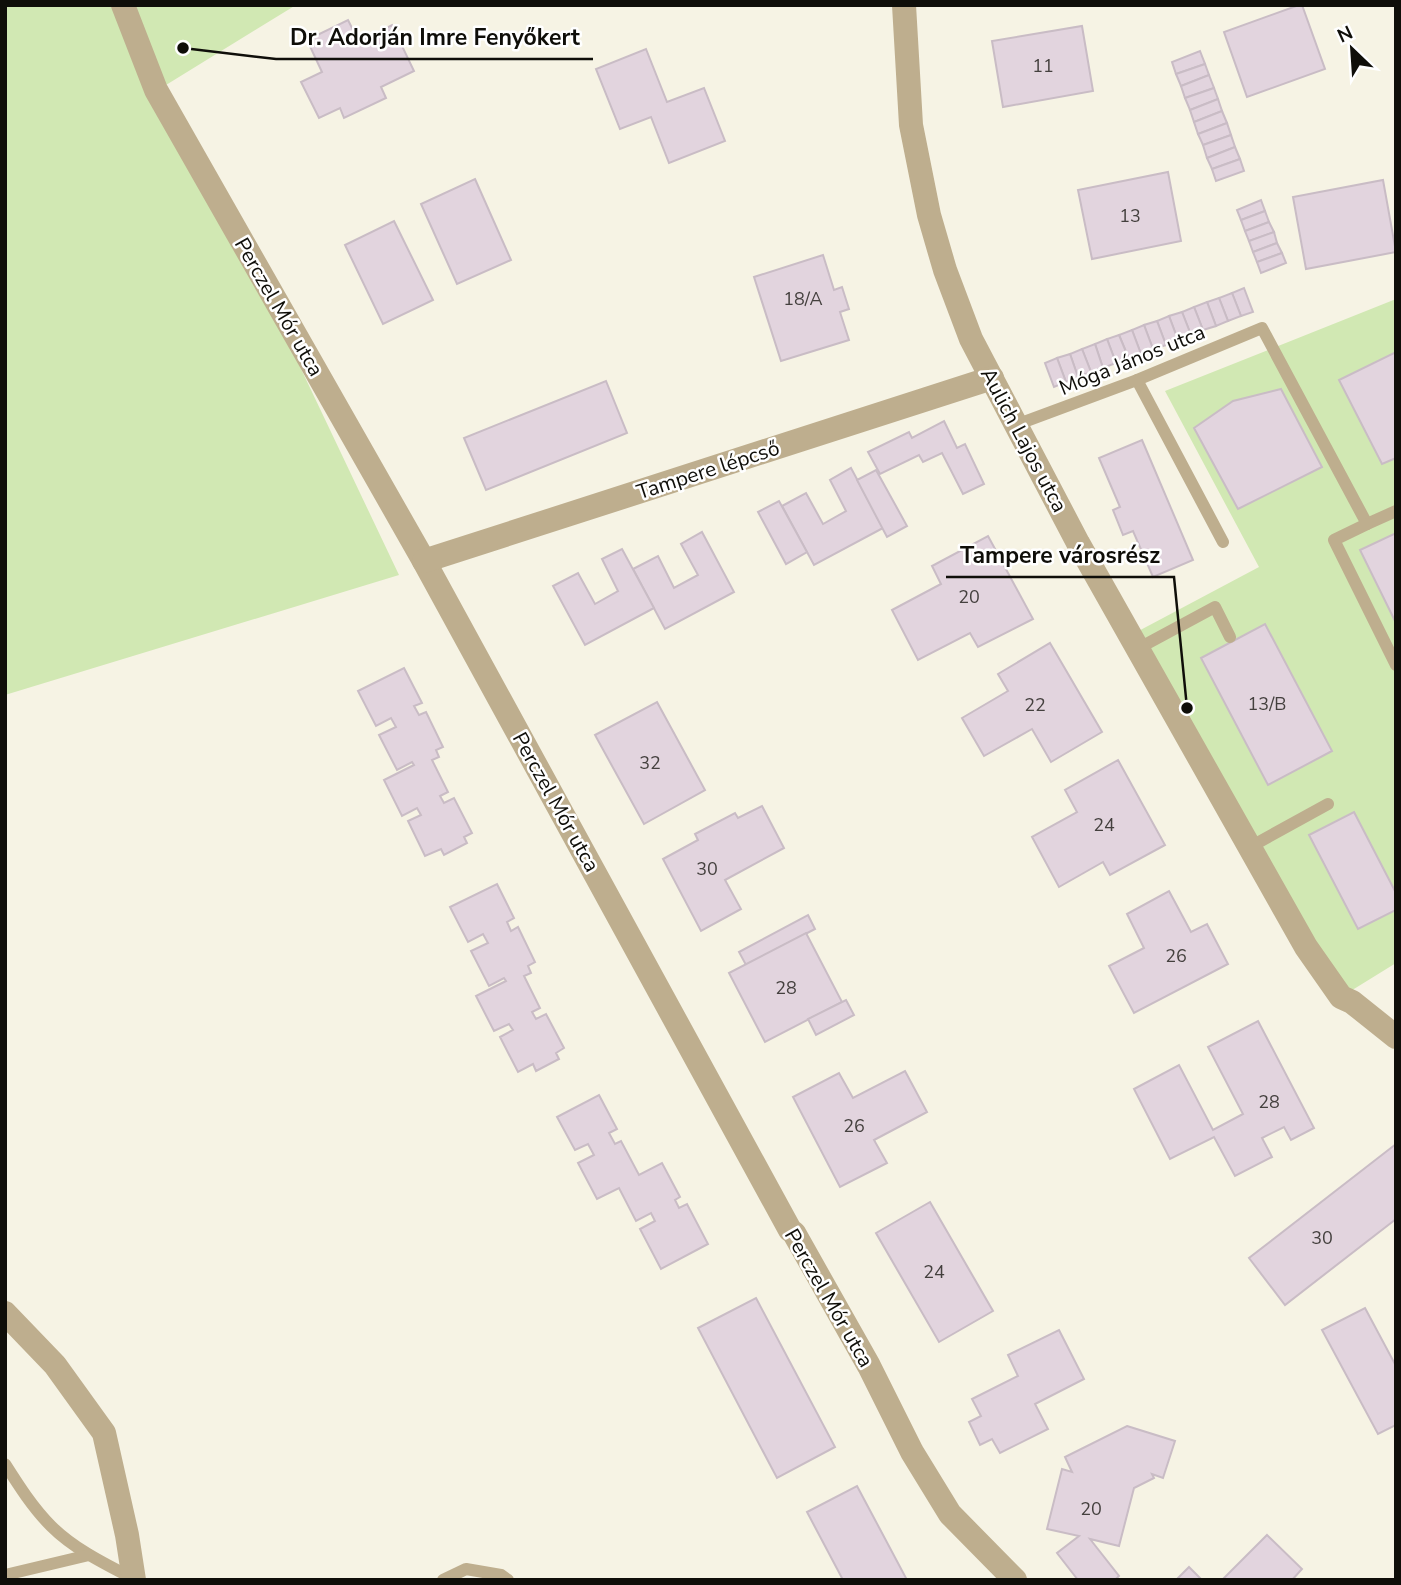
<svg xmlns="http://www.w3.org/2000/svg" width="1401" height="1585" viewBox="0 0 1401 1585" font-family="'Nunito Sans',sans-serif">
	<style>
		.green { fill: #d1e8b3 }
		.building { fill: #e2d4de; stroke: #c9bcc5; stroke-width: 2 }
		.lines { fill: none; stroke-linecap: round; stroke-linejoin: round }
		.lane { stroke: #beae8e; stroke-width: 12 }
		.street { stroke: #beae8e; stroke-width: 24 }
		.labels { text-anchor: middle; stroke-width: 5; stroke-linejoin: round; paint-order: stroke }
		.number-label { font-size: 18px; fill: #44403e }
		.street-label { font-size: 21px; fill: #0f0e09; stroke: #fff }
		.leader { fill: none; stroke: #0f0e09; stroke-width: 2.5 }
		.callout-dot { fill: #0f0e09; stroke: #fff; stroke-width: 2.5 }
		.callout-label { font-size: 23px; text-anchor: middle; font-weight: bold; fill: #0f0e09; stroke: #fff; stroke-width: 5; stroke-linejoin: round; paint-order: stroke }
	</style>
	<rect width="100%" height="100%" fill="#f6f3e4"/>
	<g class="green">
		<polygon points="5,5 296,5 166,85 399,575 5,695"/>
		<polygon points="1396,299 1396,963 1341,997 1131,635 1259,567 1165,391"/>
	</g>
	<g class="building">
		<polygon points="1299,5 1302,5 1325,69 1247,97 1224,32"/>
		<polygon points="348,20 359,42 392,25 414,71 381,87 386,98 344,118 340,108 319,118 301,82 322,72 307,40"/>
		<polygon points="1082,26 1093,91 1003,107 992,41"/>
		<polygon points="646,49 667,102 704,88 725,141 669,163 651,117 620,129 596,69"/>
		<polygon points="1200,51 1205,64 1176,74 1172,62"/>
		<polygon points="1205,64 1209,75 1181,86 1176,74"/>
		<polygon points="1209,75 1214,88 1185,98 1181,86"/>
		<polygon points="1214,88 1218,99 1190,110 1185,98"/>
		<polygon points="1218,99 1222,111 1194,122 1190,110"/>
		<polygon points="1222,111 1227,123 1198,134 1194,122"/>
		<polygon points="1227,123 1231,135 1203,145 1198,134"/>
		<polygon points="1231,135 1235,147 1207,158 1203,145"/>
		<polygon points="1235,147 1240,159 1212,169 1207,158"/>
		<polygon points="1240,159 1244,171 1216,181 1212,169"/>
		<polygon points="1168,172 1181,241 1092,259 1078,190"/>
		<polygon points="475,179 511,260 457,284 421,204"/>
		<polygon points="1383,180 1396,252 1306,269 1293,197"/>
		<polygon points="1261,200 1265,211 1241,220 1237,210"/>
		<polygon points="1265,211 1269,222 1245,231 1241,220"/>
		<polygon points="394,221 433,300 383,324 345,245"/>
		<polygon points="1269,222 1274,232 1249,241 1245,231"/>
		<polygon points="1274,232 1277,243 1253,252 1249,241"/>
		<polygon points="1277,243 1282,253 1257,262 1253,252"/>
		<polygon points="1282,253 1286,263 1261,273 1257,262"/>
		<polygon points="823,255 834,290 842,287 849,309 840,312 849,340 781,361 754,277"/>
		<polygon points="1244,288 1253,312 1241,316 1232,293"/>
		<polygon points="1232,293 1241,316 1228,321 1219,298"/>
		<polygon points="1219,298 1228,321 1216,326 1207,302"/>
		<polygon points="1207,302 1216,326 1203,330 1194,307"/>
		<polygon points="1194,307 1203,330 1191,335 1182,312"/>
		<polygon points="1182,312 1191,335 1178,340 1169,316"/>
		<polygon points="1169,316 1178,340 1166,345 1157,321"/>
		<polygon points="1157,321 1166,345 1153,349 1144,325"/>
		<polygon points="1144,325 1153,349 1141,354 1132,330"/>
		<polygon points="1132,330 1141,354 1129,359 1119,335"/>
		<polygon points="1119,335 1129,359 1116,363 1107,339"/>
		<polygon points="1107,339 1116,363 1103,368 1095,344"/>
		<polygon points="1095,344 1103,368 1091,372 1082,349"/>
		<polygon points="1082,349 1091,372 1078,377 1070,354"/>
		<polygon points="1396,352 1396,458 1382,464 1339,380"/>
		<polygon points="1070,354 1078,377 1066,382 1057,358"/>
		<polygon points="1057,358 1066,382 1054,387 1045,363"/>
		<polygon points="606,381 627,433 486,490 464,438"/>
		<polygon points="1281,389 1322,467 1238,509 1194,428 1233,401"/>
		<polygon points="944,421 957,448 965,444 984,484 963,494 942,453 923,462 919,455 880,474 868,452 909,432 912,438"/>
		<polygon points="1142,440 1193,560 1153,577 1133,531 1123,535 1113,510 1120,507 1099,458"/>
		<polygon points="851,468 883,528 814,565 782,506 806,493 823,524 846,511 830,480"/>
		<polygon points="876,470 907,526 887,537 857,480"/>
		<polygon points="779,501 807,552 786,564 758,512"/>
		<polygon points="702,532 734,592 665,629 633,569 658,556 674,588 698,575 681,544"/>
		<polygon points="1396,533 1396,623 1360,550"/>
		<polygon points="988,536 1033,619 978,647 970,633 918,660 892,610 941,584 932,566"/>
		<polygon points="622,549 654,608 585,645 553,586 578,573 595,604 618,591 602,559"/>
		<polygon points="1265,624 1332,751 1268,785 1201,658"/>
		<polygon points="1050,643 1102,732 1051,762 1032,729 984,756 962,718 1008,691 998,674"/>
		<polygon points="404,668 422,703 414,706 419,715 426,712 443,747 436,750 439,757 432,760 448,792 440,796 444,803 454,798 472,833 464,837 467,843 444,855 441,849 425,856 408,821 421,815 417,808 402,816 384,780 414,765 412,762 397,770 379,735 396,727 391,718 376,726 358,691"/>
		<polygon points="657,702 705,790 644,824 595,735"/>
		<polygon points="1118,760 1165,845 1110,875 1103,862 1059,887 1032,837 1077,812 1065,790"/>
		<polygon points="762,806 784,848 725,880 741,909 701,931 663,859 698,840 695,834 735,813 738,818"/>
		<polygon points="1354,812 1396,893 1396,910 1358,929 1309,835"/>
		<polygon points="497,884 514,918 507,922 511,931 518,927 535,962 528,966 531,973 524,976 540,1008 532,1012 536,1019 546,1014 564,1048 556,1053 559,1059 536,1071 533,1064 518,1072 500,1037 513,1030 509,1024 494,1031 476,996 506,981 504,978 489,986 471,951 488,943 483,934 468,942 450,907"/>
		<polygon points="1169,891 1191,932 1207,924 1228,964 1134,1013 1109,966 1144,948 1127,914"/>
		<polygon points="808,915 815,929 746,965 739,952"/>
		<polygon points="806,933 842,1002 765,1042 729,973"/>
		<polygon points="846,1000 854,1015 816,1035 808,1019"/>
		<polygon points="1258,1021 1314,1128 1291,1140 1284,1127 1262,1138 1272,1157 1235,1176 1214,1137 1170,1159 1134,1089 1179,1065 1213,1130 1243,1114 1208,1047"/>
		<polygon points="905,1071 927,1112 874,1140 887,1163 840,1187 793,1097 839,1073 853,1098"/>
		<polygon points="599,1095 617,1129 609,1133 615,1144 621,1141 639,1175 662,1163 680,1197 675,1200 679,1208 687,1204 708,1244 661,1269 640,1229 655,1221 651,1213 636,1221 619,1188 597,1199 578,1163 594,1155 588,1144 575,1150 557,1117"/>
		<polygon points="1396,1144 1396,1219 1285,1305 1249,1258"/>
		<polygon points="930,1202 993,1311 939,1342 876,1233"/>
		<polygon points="756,1298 835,1447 777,1478 698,1328"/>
		<polygon points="1365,1308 1396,1366 1396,1425 1378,1434 1322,1330"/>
		<polygon points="1059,1330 1084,1379 1035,1404 1048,1429 1000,1453 992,1439 980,1445 969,1422 981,1416 972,1399 1018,1376 1008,1355"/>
		<polygon points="1127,1426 1175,1441 1163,1478 1152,1474 1154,1478 1134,1488 1119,1546 1090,1539 1119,1576 1115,1580 1078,1580 1057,1553 1079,1536 1047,1529 1062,1469 1072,1472 1065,1457"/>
		<polygon points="857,1486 907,1580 843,1580 807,1512"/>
		<polygon points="1267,1535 1302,1569 1292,1580 1222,1580"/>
		<polygon points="1189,1567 1202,1580 1176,1580"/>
	</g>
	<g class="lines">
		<g class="lane">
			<polyline points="1137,380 1223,542"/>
			<polyline points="1016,425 1137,380 1262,328 1367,524 1396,511"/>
			<polyline points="1367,524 1334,540 1396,665"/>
			<polyline points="1139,648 1215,607 1230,637"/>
			<polyline points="1250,847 1328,804"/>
			<path d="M5,1464C19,1486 33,1508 51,1526C74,1549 105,1564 134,1579"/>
			<polyline points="5,1575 89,1555"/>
			<polyline points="443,1580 466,1569 501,1575 508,1580"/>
		</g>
		<g class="street">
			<polyline points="123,5 156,90 424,561 790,1230 794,1233 869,1366 912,1452 950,1514 1015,1580"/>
			<polyline points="904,5 911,125 929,215 945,270 971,339 1078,543 1306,947 1341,997 1352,1002 1396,1037"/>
			<polyline points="424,561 992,378"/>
			<polyline points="5,1313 55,1365 104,1433 127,1535 134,1580"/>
		</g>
	</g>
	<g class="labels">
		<g class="number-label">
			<text x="1043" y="72">11</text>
			<text x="1130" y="222">13</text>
			<text x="803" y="305">18/A</text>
			<text x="969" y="603">20</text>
			<text x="1267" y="710">13/B</text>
			<text x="1035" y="711">22</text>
			<text x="650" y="769">32</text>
			<text x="1104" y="831">24</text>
			<text x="707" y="875">30</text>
			<text x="1176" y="962">26</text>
			<text x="786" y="994">28</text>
			<text x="1269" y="1108">28</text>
			<text x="854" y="1132">26</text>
			<text x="1322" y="1244">30</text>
			<text x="934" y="1278">24</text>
			<text x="1091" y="1515">20</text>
		</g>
		<g class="street-label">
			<text transform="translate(279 307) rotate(60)" y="7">Perczel Mór utca</text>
			<text transform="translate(1132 360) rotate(-22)" y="7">Móga János utca</text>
			<text transform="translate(1024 440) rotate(62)" y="7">Aulich Lajos utca</text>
			<text transform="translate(708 470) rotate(-18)" y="7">Tampere lépcső</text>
			<text transform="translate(556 802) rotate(61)" y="7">Perczel Mór utca</text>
			<text transform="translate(829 1298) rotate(60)" y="7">Perczel Mór utca</text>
		</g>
	</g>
	<path class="leader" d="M183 48L276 59H593M1187 708L1174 577H946"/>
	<g class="callout-dot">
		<circle cx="183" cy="48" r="7"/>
		<circle cx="1187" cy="708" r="7"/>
	</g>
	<g class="callout-label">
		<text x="435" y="45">Dr. Adorján Imre Fenyőkert</text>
		<text x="1060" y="563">Tampere városrész</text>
	</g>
	<rect width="1401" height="1585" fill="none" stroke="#0f0e09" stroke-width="14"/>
	<g transform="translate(1352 49) rotate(335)" stroke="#ffffff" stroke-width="5" paint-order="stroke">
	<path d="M0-5L12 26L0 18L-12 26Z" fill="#0f0e09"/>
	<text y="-10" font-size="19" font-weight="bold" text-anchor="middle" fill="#0f0e09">N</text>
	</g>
</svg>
